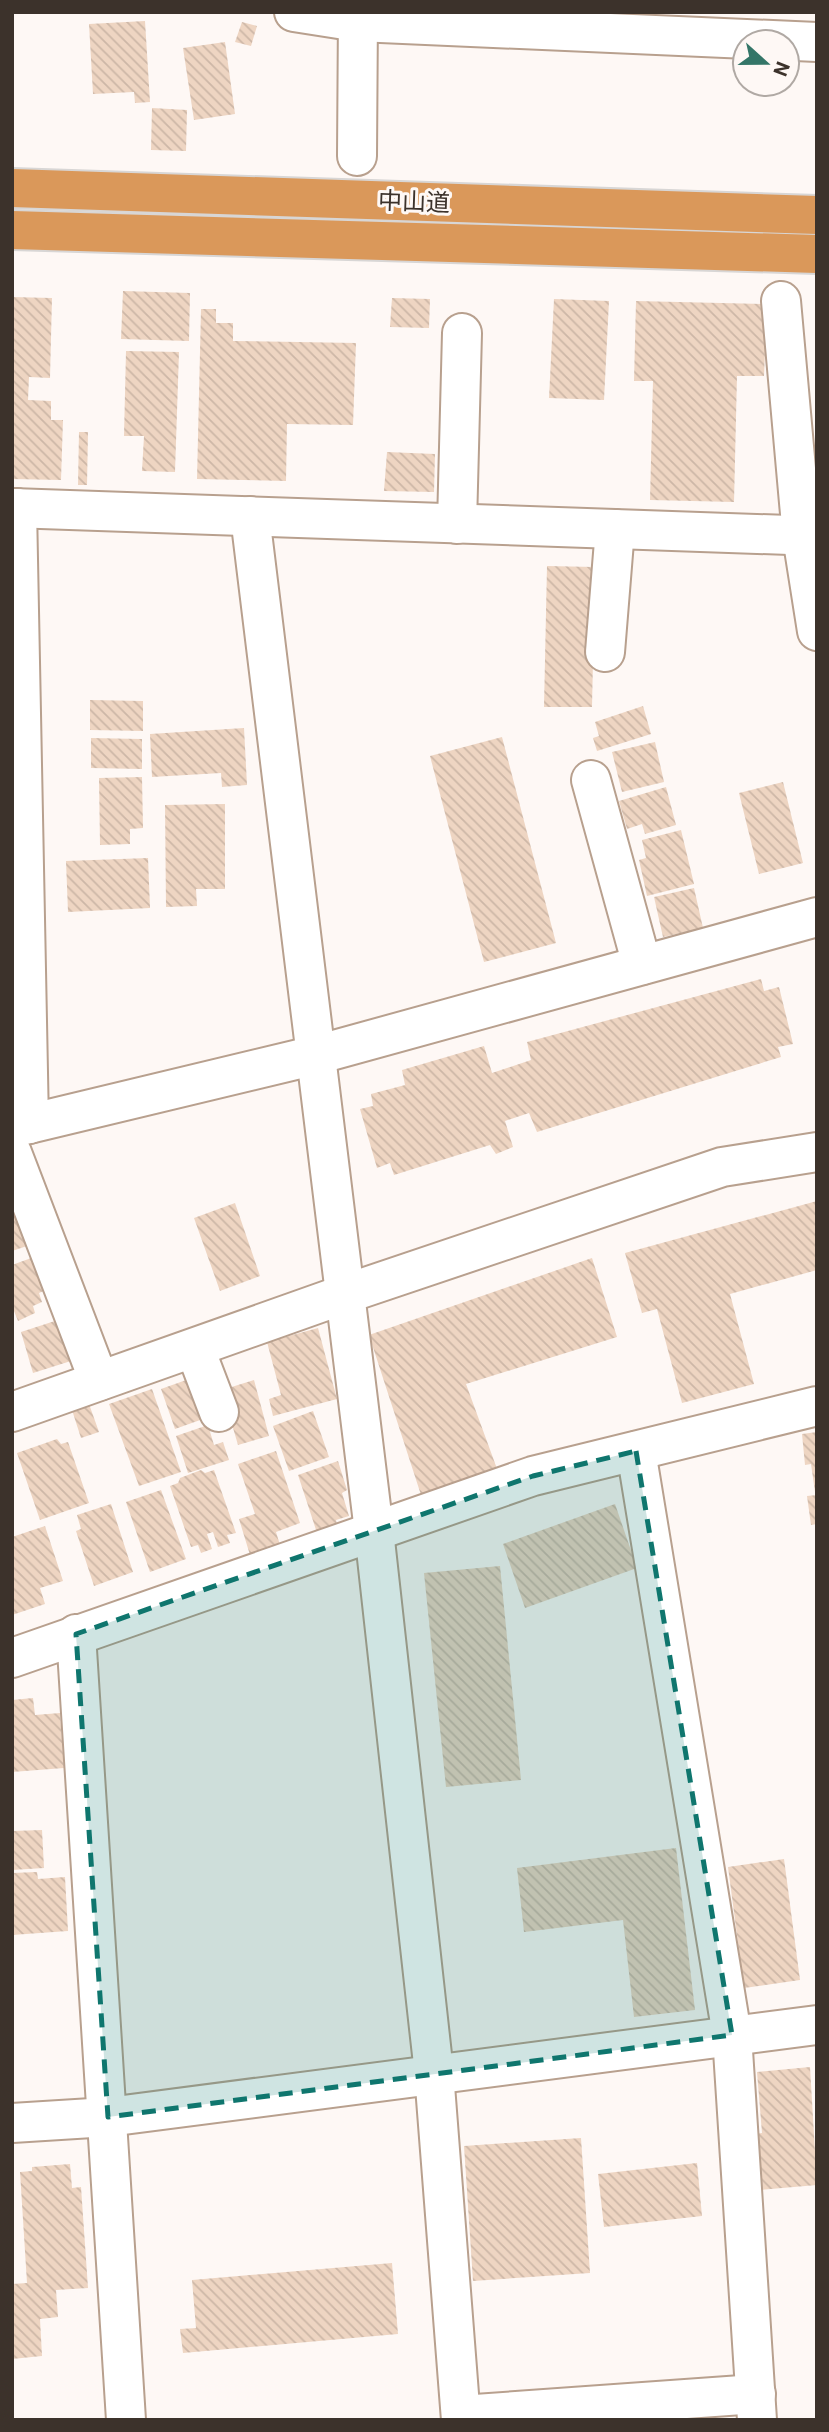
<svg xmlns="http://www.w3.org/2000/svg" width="829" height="2432" viewBox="0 0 829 2432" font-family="Roboto,'Noto Sans JP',sans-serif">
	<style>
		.building { fill: url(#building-back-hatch) }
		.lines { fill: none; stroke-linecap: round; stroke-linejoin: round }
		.minor-casing { stroke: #b8a08e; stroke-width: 42 }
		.tertiary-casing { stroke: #b8a08e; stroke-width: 42 }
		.trunk-casing { stroke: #d8d6d5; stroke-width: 42 }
		.minor { stroke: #fff; stroke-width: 38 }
		.tertiary { stroke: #fff; stroke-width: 38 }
		.trunk { stroke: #da985a; stroke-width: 38 }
		.marked { fill: #0f766e; fill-opacity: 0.2; stroke: #0f766e; stroke-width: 5; stroke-dasharray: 14 9; stroke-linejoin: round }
		.labels { text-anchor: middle; stroke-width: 6; stroke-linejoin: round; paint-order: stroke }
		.street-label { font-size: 24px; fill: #3c322b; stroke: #fef8f5 }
	</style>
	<defs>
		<pattern id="building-back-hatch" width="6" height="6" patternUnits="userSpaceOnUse" patternTransform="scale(1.75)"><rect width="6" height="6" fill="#eed5c2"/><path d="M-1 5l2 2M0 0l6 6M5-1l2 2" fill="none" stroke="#cdb7a7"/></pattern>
	</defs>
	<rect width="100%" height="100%" fill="#fef8f5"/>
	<g class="building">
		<polygon points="145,21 150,102 135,103 134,92 93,94 89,24"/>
		<polygon points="242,22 257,26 251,46 235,42"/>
		<polygon points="225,42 235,114 194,120 183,48"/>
		<polygon points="152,108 187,110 186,151 151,150"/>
		<polygon points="123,291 190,293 189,341 121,339"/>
		<polygon points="12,297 52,298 50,378 29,377 28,400 51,401 51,420 63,420 61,480 12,479"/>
		<polygon points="392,298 430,299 429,328 390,327"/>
		<polygon points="554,299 609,301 604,400 549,398"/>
		<polygon points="636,301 767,304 764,376 737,376 734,502 650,500 653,381 634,381"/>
		<polygon points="201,309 216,309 216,323 233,323 233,341 356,343 353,425 287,424 286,481 197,479"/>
		<polygon points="126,351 179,352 175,472 142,471 144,436 124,436"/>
		<polygon points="79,432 88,432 87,485 78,485"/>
		<polygon points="387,452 435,454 434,492 384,491"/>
		<polygon points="547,566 595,567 592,707 544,707"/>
		<polygon points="90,700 143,701 143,731 90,730"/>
		<polygon points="643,706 651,734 597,751 593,738 599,736 595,722"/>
		<polygon points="244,728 247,785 222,787 221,773 152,777 150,734"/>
		<polygon points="502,737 556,943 484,962 430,756"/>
		<polygon points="91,738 142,739 142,769 91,768"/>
		<polygon points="655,742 664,782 622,792 612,752"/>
		<polygon points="142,777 143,828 130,829 130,844 100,845 99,778"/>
		<polygon points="783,782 803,863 759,874 739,793"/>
		<polygon points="666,787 676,825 645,834 642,824 627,829 619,801"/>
		<polygon points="225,804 225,889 196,889 197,906 166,907 165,805"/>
		<polygon points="681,830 694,884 647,896 639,860 646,858 642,840"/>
		<polygon points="148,858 150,908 68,912 66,861"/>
		<polygon points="694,888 703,928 663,937 654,897"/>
		<polygon points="761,979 764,991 779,987 793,1044 778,1047 781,1057 537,1132 529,1113 505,1121 513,1147 496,1154 490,1145 394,1175 390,1163 377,1168 360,1109 373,1106 371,1094 405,1085 402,1070 484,1046 492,1073 531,1060 527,1042"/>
		<polygon points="817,1201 817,1270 730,1294 754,1384 682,1403 657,1309 642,1313 625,1253"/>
		<polygon points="235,1203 260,1276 220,1291 194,1218"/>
		<polygon points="12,1207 27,1246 12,1251"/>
		<polygon points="34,1257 46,1290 39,1293 42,1302 33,1306 35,1313 18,1321 12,1306 12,1265"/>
		<polygon points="592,1258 617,1337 466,1384 500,1477 422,1498 369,1335"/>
		<polygon points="61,1319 74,1360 33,1373 21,1332"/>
		<polygon points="318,1328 337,1399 273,1416 269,1399 281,1395 267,1342"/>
		<polygon points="189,1379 203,1419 175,1429 161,1389"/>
		<polygon points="254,1380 269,1436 238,1445 222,1390"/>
		<polygon points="152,1389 181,1472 139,1486 109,1404"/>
		<polygon points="89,1404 99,1432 81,1438 72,1410"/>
		<polygon points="313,1411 329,1457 289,1471 273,1426"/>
		<polygon points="208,1425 214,1445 223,1442 229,1460 188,1473 176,1436"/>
		<polygon points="817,1432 817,1492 815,1492 811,1464 805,1465 802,1434"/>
		<polygon points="57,1439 61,1444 68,1442 89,1503 40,1520 17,1453"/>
		<polygon points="276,1451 300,1523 276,1532 280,1545 250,1555 239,1519 255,1514 238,1464"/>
		<polygon points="338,1461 347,1490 342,1493 349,1516 336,1520 339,1532 319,1539 298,1475"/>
		<polygon points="201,1470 205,1473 214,1470 236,1533 227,1535 230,1543 218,1547 213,1532 207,1534 212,1549 201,1553 198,1545 191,1547 170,1486 178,1483 180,1478"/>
		<polygon points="161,1490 186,1559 150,1572 126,1502"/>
		<polygon points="817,1495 817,1524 811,1525 807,1496"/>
		<polygon points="111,1504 133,1572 94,1586 76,1531 81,1529 77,1515"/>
		<polygon points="615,1504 637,1568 525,1608 503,1544"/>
		<polygon points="45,1526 63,1581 40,1588 45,1604 12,1615 12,1537"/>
		<polygon points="500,1566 521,1780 446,1787 424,1573"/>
		<polygon points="33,1698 35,1715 60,1713 64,1768 12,1772 12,1700"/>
		<polygon points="42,1830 44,1868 12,1870 12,1831"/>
		<polygon points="676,1848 695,2010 634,2017 623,1920 524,1932 517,1868"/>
		<polygon points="784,1859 800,1980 744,1988 728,1867"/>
		<polygon points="37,1872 38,1879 65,1877 68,1931 12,1935 12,1873"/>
		<polygon points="810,2067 817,2185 759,2190 754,2134 762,2133 757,2072"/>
		<polygon points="581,2138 590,2273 473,2281 464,2146"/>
		<polygon points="697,2163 702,2216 604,2227 598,2174"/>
		<polygon points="70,2164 72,2188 81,2187 88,2288 56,2290 58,2317 40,2319 42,2356 12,2359 12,2284 27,2283 20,2172 32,2171 32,2167"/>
		<polygon points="392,2263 398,2334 183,2353 180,2329 196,2328 192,2280"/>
	</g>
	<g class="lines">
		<g class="minor-casing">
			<g id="minor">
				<polyline points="294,12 358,22 817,42"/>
				<polyline points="357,156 358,12"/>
				<polyline points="781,301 802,536 817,631"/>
				<polyline points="12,508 817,536"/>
				<polyline points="17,508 29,1124"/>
				<polyline points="250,516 374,1531 434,2073 461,2420"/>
				<polyline points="457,524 462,333"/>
				<polyline points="605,652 615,529"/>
				<polyline points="591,780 642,965"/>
				<polyline points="12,1128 316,1055 817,917"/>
				<polyline points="12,1153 99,1381"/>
				<polyline points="195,1349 219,1412"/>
				<polyline points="12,1412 345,1294 722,1167 817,1152"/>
				<polyline points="636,1451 732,2035 757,2420"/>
				<polyline points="76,1634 126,2420"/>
				<polyline points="12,1658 533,1476 817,1406"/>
				<polyline points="461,2415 756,2394"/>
			</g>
		</g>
		<g class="tertiary-casing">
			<polyline id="tertiary" points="12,2123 108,2117 817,2025"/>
		</g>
		<g class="trunk-casing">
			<g id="trunk">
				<polyline points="12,188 817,215"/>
				<polyline points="12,230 817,254"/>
			</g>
		</g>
		<use href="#minor" class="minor"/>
		<use href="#tertiary" class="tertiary"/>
		<use href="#trunk" class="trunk"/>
	</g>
	<path class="marked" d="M636,1451L732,2035L108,2117L76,1634L533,1476Z"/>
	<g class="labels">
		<g class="street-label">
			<text transform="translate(414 202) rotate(2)" y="8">中山道</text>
		</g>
	</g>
	<rect width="829" height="2432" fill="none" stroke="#3c322b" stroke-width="28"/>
	<g transform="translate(766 63) rotate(111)"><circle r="33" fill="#fef8f5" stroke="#b0a9a4" stroke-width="2"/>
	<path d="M0-5L12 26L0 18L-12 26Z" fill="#347668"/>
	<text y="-10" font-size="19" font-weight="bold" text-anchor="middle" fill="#3c322b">N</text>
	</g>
</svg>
